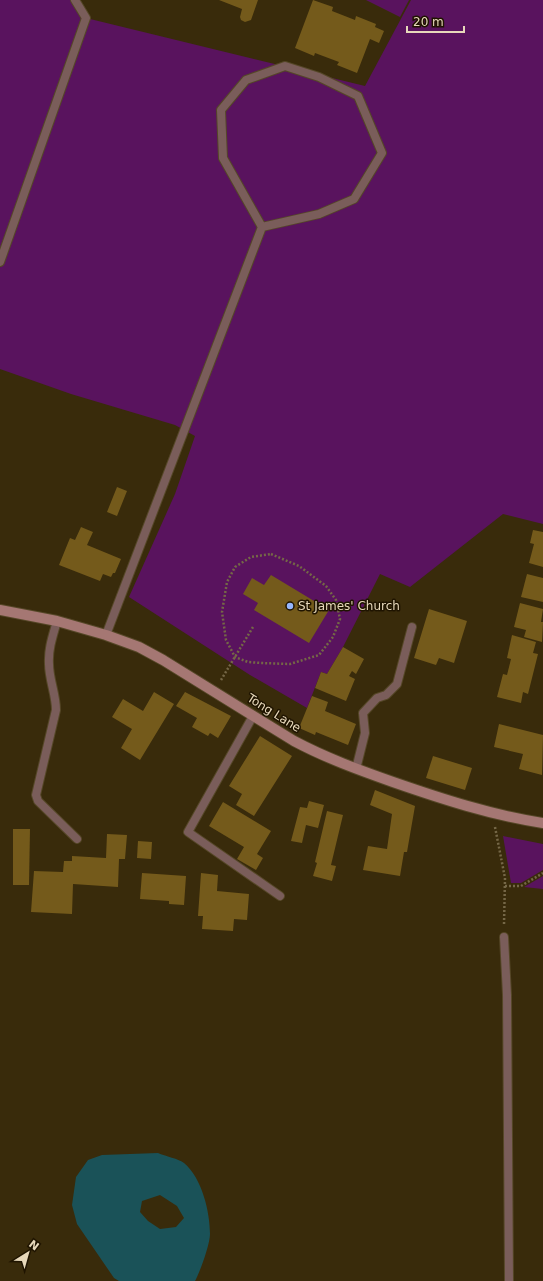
<svg xmlns="http://www.w3.org/2000/svg" width="543" height="1281" viewBox="0 0 543 1281" font-family="'DejaVu Sans',sans-serif">
	<style>
		.green { fill: #59135e }
		.water { fill: #1a5258; fill-rule: evenodd }
		.building { fill: #745a1b }
		.lines { fill: none; stroke-linecap: round; stroke-linejoin: round }
		.lane-casing { stroke: #554727; stroke-width: 10 }
		.secondary-casing { stroke: #554727; stroke-width: 12 }
		.path { stroke: #756747; stroke-width: 2.5; stroke-dasharray: 2 2; stroke-linecap: butt }
		.lane { stroke: #7a5d5a; stroke-width: 8 }
		.secondary { stroke: #a57773; stroke-width: 10 }
		.poi-dot { fill: #96b6fd; stroke: #1f1400; stroke-width: 1.5 }
		.labels { text-anchor: middle; stroke-width: 3; stroke-linejoin: round; paint-order: stroke }
		.poi-label { font-size: 12px; fill: #e7d8ba; stroke: #1f1400; text-anchor: start }
		.street-label { font-size: 12px; fill: #e7d8ba; stroke: #1f1400 }
	</style>
	<rect width="100%" height="100%" fill="#392b0b"/>
	<g class="green">
		<polygon points="0,0 75,0 86,18 365,86 411,0 543,0 543,524 503,514 410,587 380,574 343,647 327,674 321,672 307,708 250,675 129,597 175,494 195,436 175,425 71,394 0,369"/>
		<polygon points="366,0 409,0 400,17"/>
		<polygon points="503,836 543,844 543,870 521,883 511,883"/>
		<polygon points="543,876 543,889 524,887"/>
	</g>
	<path class="water" d="M158,1153C165,1156 179,1159 184,1163C202,1178 210,1212 210,1234C210,1244 200,1272 195,1281H119L114,1278L77,1224L72,1205L76,1177L88,1160L102,1155ZM160,1195L177,1206L184,1218L176,1227L160,1229L148,1221L140,1212L142,1201Z"/>
	<g class="building">
		<polygon points="219,0 258,0 251,20 245,22 241,20 240,17 242,9"/>
		<polygon points="313,0 333,7 332,11 355,20 356,16 376,24 375,27 384,31 379,43 370,39 357,73 337,65 339,62 315,53 314,56 295,48"/>
		<polygon points="117,487 127,491 117,516 107,512"/>
		<polygon points="81,527 93,532 87,545 121,559 115,573 113,573 111,577 103,574 100,581 59,565 70,538 75,540"/>
		<polygon points="533,530 543,532 543,567 529,563 534,544 530,543"/>
		<polygon points="527,574 543,578 543,602 521,597"/>
		<polygon points="271,575 329,610 309,643 254,610 258,603 243,594 252,578 264,585"/>
		<polygon points="520,603 543,609 541,622 543,622 542,642 524,637 526,630 514,627"/>
		<polygon points="429,609 467,621 454,663 439,658 436,665 414,658"/>
		<polygon points="512,635 536,642 533,653 538,654 528,694 523,692 521,703 497,697 503,674 507,675 511,659 507,658"/>
		<polygon points="343,647 364,659 356,674 352,671 349,676 355,679 346,701 315,688 321,672 327,674"/>
		<polygon points="154,692 174,704 140,760 121,748 132,729 112,717 123,699 143,711"/>
		<polygon points="185,692 231,716 218,738 210,733 208,736 192,727 197,718 176,706"/>
		<polygon points="312,696 328,702 325,711 356,724 348,745 316,732 315,735 299,728"/>
		<polygon points="499,724 543,735 542,775 519,769 523,754 494,747"/>
		<polygon points="260,736 292,756 254,816 236,805 242,794 229,786"/>
		<polygon points="433,756 472,768 465,790 426,778"/>
		<polygon points="375,790 415,806 407,852 404,852 400,876 363,870 368,846 387,849 392,814 370,805"/>
		<polygon points="309,801 324,805 318,828 306,825 302,843 291,841 300,807 307,808"/>
		<polygon points="223,802 271,831 257,854 263,858 256,870 237,859 244,847 209,826"/>
		<polygon points="327,811 343,815 331,865 336,866 332,881 313,876 317,863 315,862"/>
		<polygon points="13,829 30,829 29,885 13,885"/>
		<polygon points="107,834 127,835 125,859 119,859 118,887 73,884 72,914 31,912 34,871 63,872 64,861 72,861 72,856 106,858"/>
		<polygon points="138,841 152,842 151,859 137,858"/>
		<polygon points="142,873 186,876 184,905 169,904 169,901 140,899"/>
		<polygon points="201,873 218,875 217,891 249,894 247,920 234,919 233,931 202,929 203,916 198,916"/>
	</g>
	<g class="lines">
		<g class="lane-casing">
			<g id="lane">
				<polyline points="0,262 86,18 75,0"/>
				<path d="M57,621C53,635 48,649 49,664C49,680 56,694 56,710L36,795L38,801L77,839"/>
				<polyline points="106,635 262,227 223,158 221,110 246,80 285,66 319,77 358,96 382,153 354,199 319,214 262,227"/>
				<polyline points="253,716 188,832 280,896"/>
				<polyline points="356,769 365,733 363,713 377,698 386,695 397,684 412,627"/>
				<polyline points="504,937 507,995 509,1281"/>
			</g>
		</g>
		<g class="secondary-casing">
			<path id="secondary" d="M0,610L57,621L106,635L139,647L163,660L294,741C326,758 359,770 393,782C442,799 491,815 543,823"/>
		</g>
		<g class="path">
			<polygon points="271,554 299,566 326,586 336,600 340,619 333,637 319,655 290,664 261,663 248,662 235,657 226,640 222,612 227,582 235,567 251,557"/>
			<polyline points="221,680 253,627"/>
			<polyline points="495,827 505,878 504,925"/>
			<polyline points="505,886 521,886 543,873"/>
		</g>
		<use href="#lane" class="lane"/>
		<use href="#secondary" class="secondary"/>
	</g>
	<circle class="poi-dot" cx="290" cy="606" r="4"/>
	<g class="labels">
		<g class="poi-label">
			<text x="298" y="610">St James' Church</text>
		</g>
		<g class="street-label">
			<text transform="translate(274 713) rotate(32)" y="4">Tong Lane</text>
		</g>
	</g>
	<g transform="translate(28 1253) rotate(37)" stroke="#1f1400" stroke-width="3" paint-order="stroke">
	<path d="M0-3L7 15L0 10L-7 15Z" fill="#e7d8ba"/>
	<text y="-6" font-size="11" font-weight="bold" text-anchor="middle" fill="#e7d8ba">N</text>
	</g>
	<path d="M407 26v6h57v-6" fill="none" stroke="#e7d8ba" stroke-width="2"/>
	<text x="413" y="26" font-size="12" fill="#e7d8ba" stroke="#1f1400" stroke-width="3" paint-order="stroke">20 m</text>
</svg>
